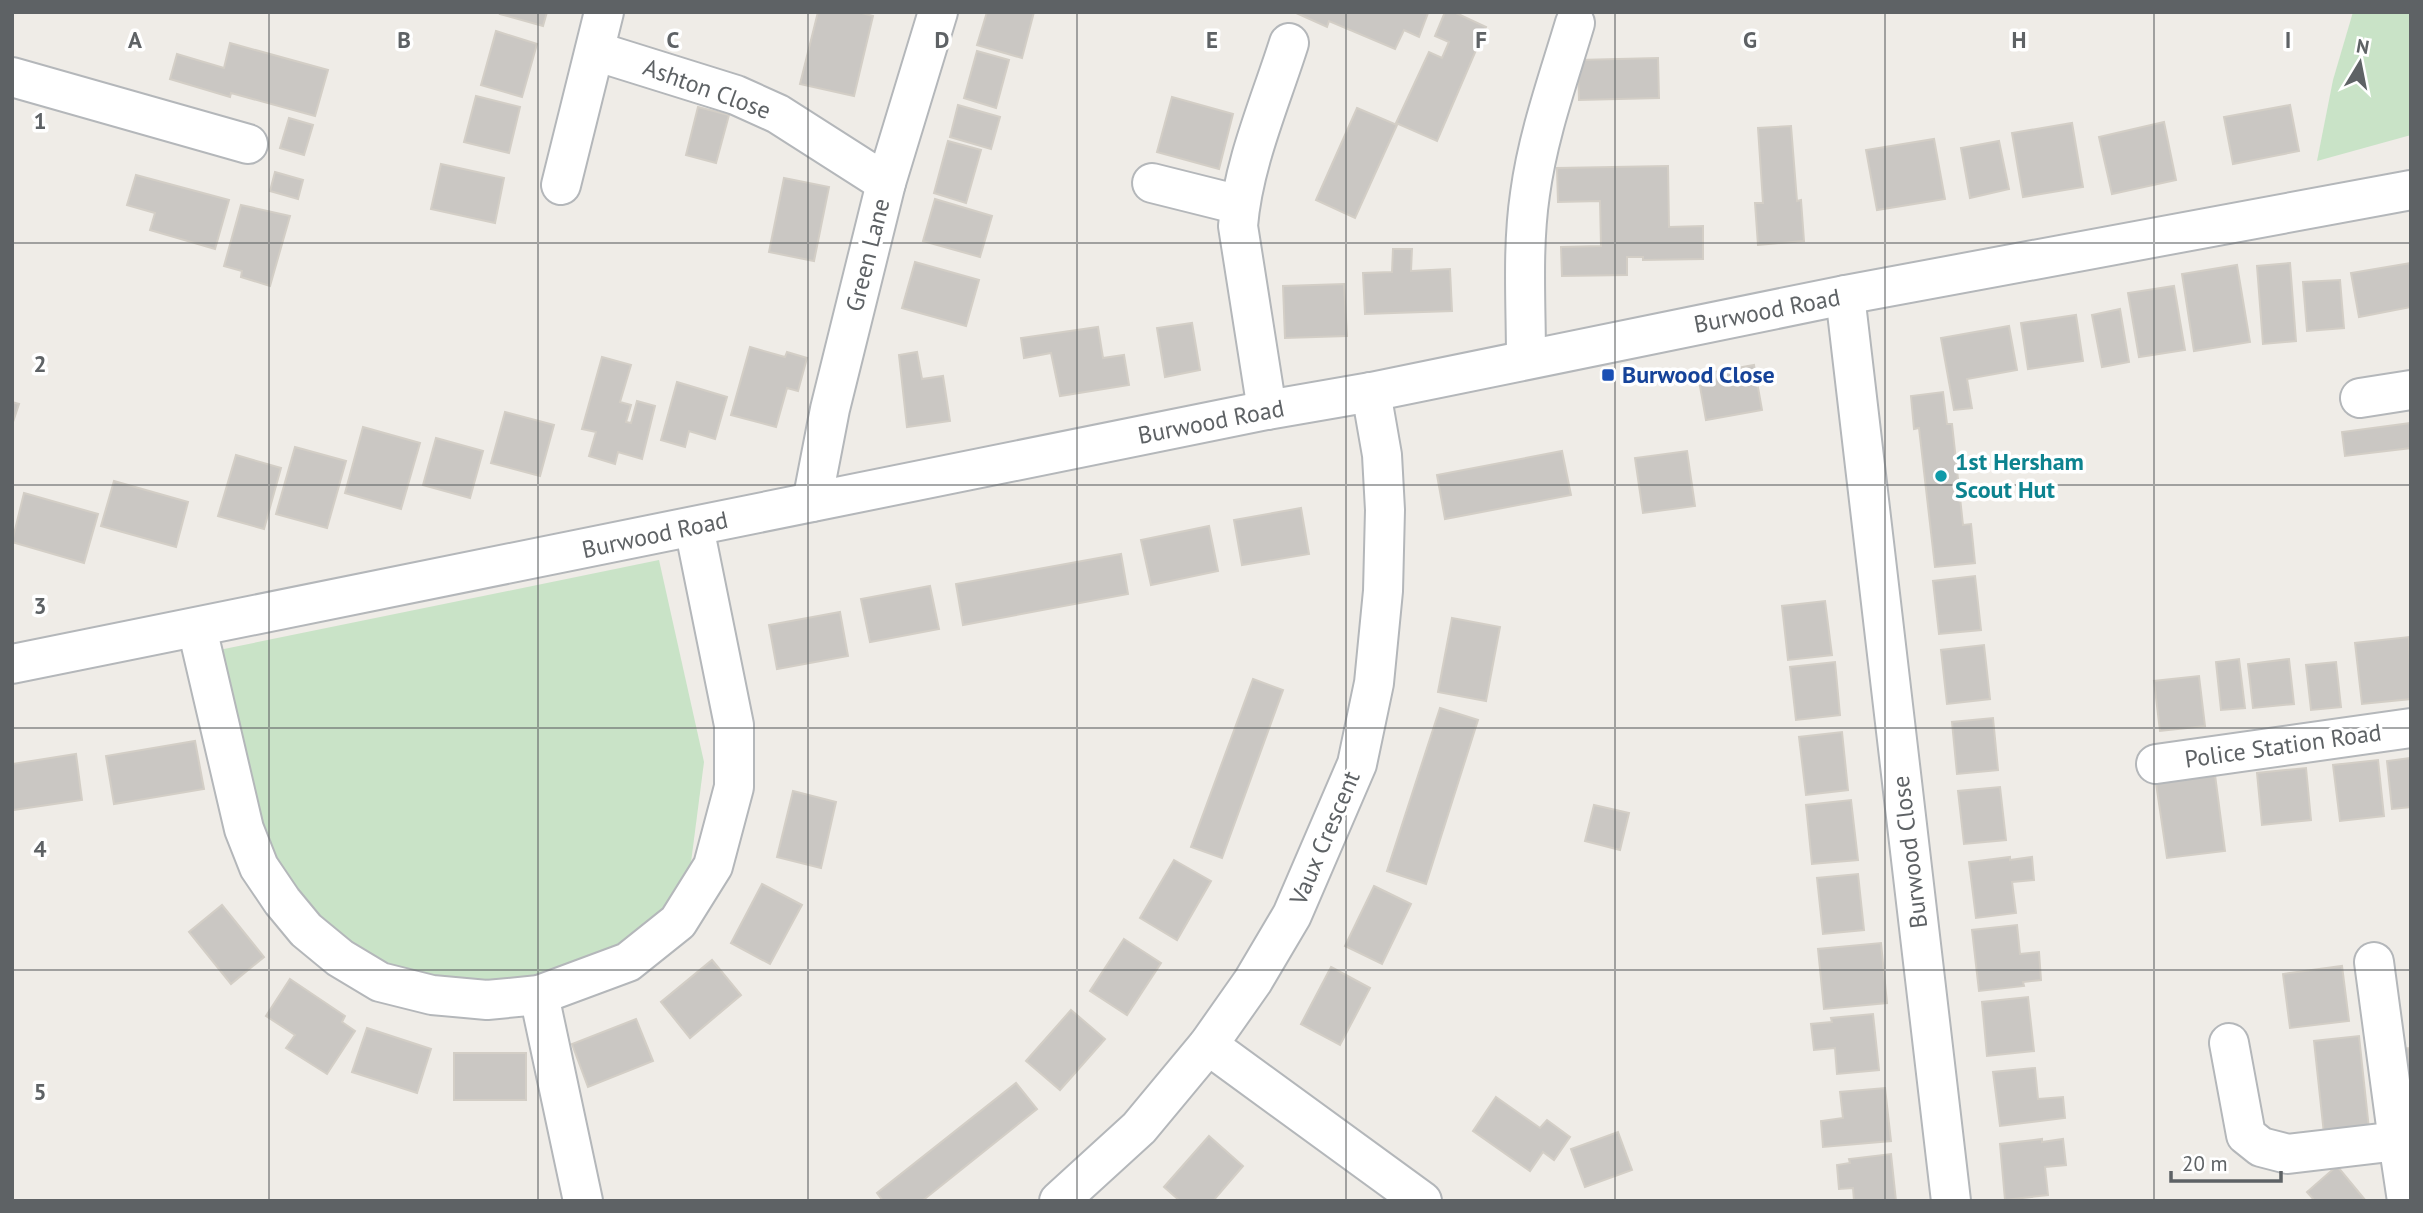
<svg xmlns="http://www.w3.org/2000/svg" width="2423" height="1213" viewBox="0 0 2423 1213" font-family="'PT Sans',sans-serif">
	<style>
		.green { fill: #c9e3c7 }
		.building { fill: #cac7c3; stroke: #d3cec6; stroke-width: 2 }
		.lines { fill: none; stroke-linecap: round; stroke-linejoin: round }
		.minor-casing { stroke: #b4b7ba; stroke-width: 42 }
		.minor { stroke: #fff; stroke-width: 38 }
		.grid { fill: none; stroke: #5e6265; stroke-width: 2; stroke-opacity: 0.55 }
		.transit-dot { fill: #1a4fb4; stroke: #fff; stroke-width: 2.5 }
		.culture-dot { fill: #0f9aa8; stroke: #fff; stroke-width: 2.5 }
		.labels { text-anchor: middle; stroke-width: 7; stroke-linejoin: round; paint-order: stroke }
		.street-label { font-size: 24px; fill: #5e6265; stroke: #fff }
		.transit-label { font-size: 24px; font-weight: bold; fill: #164399; stroke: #fff; text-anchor: start }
		.culture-label { font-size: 24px; font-weight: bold; fill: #0d838f; stroke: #fff; text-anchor: start }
		.grid-label { font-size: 23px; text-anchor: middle; font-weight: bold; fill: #5e6265; stroke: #fff; stroke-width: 7; stroke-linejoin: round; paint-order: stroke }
	</style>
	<rect width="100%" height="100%" fill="#efece7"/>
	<g class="green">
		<polygon points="2353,12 2411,12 2411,135 2317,161 2333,80"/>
		<polygon points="659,560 704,762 690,870 641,941 521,987 425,980 337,939 266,855 219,650"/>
	</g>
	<g class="building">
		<polygon points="501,12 547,12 543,26 500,14"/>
		<polygon points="818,12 858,12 873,16 854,96 800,84"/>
		<polygon points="987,12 1034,12 1022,58 977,45"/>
		<polygon points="1294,12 1426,12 1428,13 1419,37 1404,30 1395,49 1329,21 1327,27"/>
		<polygon points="1445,12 1454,12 1486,27 1437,141 1396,123 1429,52 1442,58 1449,42 1435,36"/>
		<polygon points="496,31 537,44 522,97 481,85"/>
		<polygon points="230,43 328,70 315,116 231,93 230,97 170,79 177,54 224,68"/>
		<polygon points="977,51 1009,60 996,108 964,98"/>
		<polygon points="1658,58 1659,98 1579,100 1578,60"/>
		<polygon points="476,96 520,107 509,153 464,142"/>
		<polygon points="1172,97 1233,114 1219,169 1157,152"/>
		<polygon points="958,105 1000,117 991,149 950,137"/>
		<polygon points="2290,105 2299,151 2233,164 2224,117"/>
		<polygon points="698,107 729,115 716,163 686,155"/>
		<polygon points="1357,108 1397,125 1355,218 1316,200"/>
		<polygon points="289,118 313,125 304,155 280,148"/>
		<polygon points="2164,122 2176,180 2112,194 2099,137"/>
		<polygon points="2072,123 2083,187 2023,197 2012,133"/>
		<polygon points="1791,126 1797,201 1801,200 1804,241 1758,245 1755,203 1763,203 1758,128"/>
		<polygon points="1934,139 1945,199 1877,210 1866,150"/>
		<polygon points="948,141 981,150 966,203 934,193"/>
		<polygon points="1999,141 2009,189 1970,198 1961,148"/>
		<polygon points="441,164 504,178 495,223 431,209"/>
		<polygon points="1668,166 1669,227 1703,226 1703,259 1643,260 1643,257 1627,257 1627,275 1562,276 1561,247 1601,246 1600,201 1558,202 1557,168"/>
		<polygon points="275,172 303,180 298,199 270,191"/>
		<polygon points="136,175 229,200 215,249 150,230 155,213 127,205"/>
		<polygon points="784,178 829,187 814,261 769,252"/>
		<polygon points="935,199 992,216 980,257 923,241"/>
		<polygon points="241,205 290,216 270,286 241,277 242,271 224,266"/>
		<polygon points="1393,249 1412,249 1411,271 1450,269 1452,311 1365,314 1363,273 1392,272"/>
		<polygon points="915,262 979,280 966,326 902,308"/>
		<polygon points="2290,263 2296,341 2263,344 2257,266"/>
		<polygon points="2411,263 2411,307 2359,317 2351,273"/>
		<polygon points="2237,265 2250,342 2194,351 2182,274"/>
		<polygon points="2340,280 2344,328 2307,331 2303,282"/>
		<polygon points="1344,284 1347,336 1285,338 1283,286"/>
		<polygon points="2174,286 2185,350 2139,357 2128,293"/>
		<polygon points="2120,309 2129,362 2102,367 2092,315"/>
		<polygon points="2076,315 2083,361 2028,369 2021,323"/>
		<polygon points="1192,323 1200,370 1165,377 1157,328"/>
		<polygon points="2009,326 2017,370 1967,379 1972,408 1954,410 1941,338"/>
		<polygon points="1098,327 1103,358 1124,355 1129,385 1060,396 1051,353 1024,358 1021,338"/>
		<polygon points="750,347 785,357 787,352 807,358 798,391 787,388 776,427 731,415"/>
		<polygon points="917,352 922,379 943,376 950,421 907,427 899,355"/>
		<polygon points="602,357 631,365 620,402 631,405 626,422 631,423 637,401 655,406 642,459 618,452 615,464 589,456 596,432 582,429"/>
		<polygon points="1754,365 1762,410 1706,420 1698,375"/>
		<polygon points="677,382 727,397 715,439 689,431 685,447 661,440"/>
		<polygon points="1943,392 1947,424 1952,424 1963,525 1971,524 1975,563 1935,567 1919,428 1914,429 1911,396"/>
		<polygon points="12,402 19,404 12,425"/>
		<polygon points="505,412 554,425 540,476 491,463"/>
		<polygon points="2411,423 2411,448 2345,456 2342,432"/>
		<polygon points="363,427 420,443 401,509 345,493"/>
		<polygon points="436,438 483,451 470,498 423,485"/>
		<polygon points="295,447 346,461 327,528 276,514"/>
		<polygon points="1562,451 1571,495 1445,519 1437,475"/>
		<polygon points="1687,451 1695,506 1643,513 1635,458"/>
		<polygon points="236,455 281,468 264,529 218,516"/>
		<polygon points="114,481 188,502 176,547 101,526"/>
		<polygon points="24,493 98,514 84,563 12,542"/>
		<polygon points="1301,508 1309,554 1242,565 1234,520"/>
		<polygon points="1209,526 1218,571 1151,585 1141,540"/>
		<polygon points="1121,554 1128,594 963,625 956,584"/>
		<polygon points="1975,576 1981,630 1939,634 1933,581"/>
		<polygon points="930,586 939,629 870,642 861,599"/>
		<polygon points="1825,601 1832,655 1788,660 1782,606"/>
		<polygon points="840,612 848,656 777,669 769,625"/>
		<polygon points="1452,618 1500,627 1486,701 1438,692"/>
		<polygon points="2409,637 2411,699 2362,704 2355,643"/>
		<polygon points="1984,645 1990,699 1947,704 1941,650"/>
		<polygon points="2239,659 2245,708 2221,710 2216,662"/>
		<polygon points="2289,659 2294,704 2253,708 2248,664"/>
		<polygon points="1835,662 1840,715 1796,720 1790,667"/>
		<polygon points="2336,662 2341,707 2311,710 2306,665"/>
		<polygon points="2199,676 2205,726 2160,731 2154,681"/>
		<polygon points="1253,679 1283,690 1222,858 1191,847"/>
		<polygon points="1440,708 1478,720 1426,884 1387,871"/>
		<polygon points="1993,718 1998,770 1957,774 1952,722"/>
		<polygon points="1842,732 1848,790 1806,795 1799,737"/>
		<polygon points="195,741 204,789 114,804 106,756"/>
		<polygon points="76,754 82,800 13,810 12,764"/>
		<polygon points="2411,758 2411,807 2392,809 2387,761"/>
		<polygon points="2378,760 2384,816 2340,821 2333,765"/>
		<polygon points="2306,768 2311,820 2262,825 2257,773"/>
		<polygon points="2215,775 2225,851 2167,858 2156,783"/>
		<polygon points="2000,787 2006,840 1964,844 1958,791"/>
		<polygon points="793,791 836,802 821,868 777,857"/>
		<polygon points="1851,800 1858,860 1812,864 1806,805"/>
		<polygon points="1594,805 1629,813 1620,850 1585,841"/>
		<polygon points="2010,857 2010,860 2032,857 2034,880 2012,882 2016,913 1976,918 1969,862"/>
		<polygon points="1174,860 1211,881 1177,940 1140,918"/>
		<polygon points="1858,874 1864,930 1823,934 1817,878"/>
		<polygon points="762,884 802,905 770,964 731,943"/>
		<polygon points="1374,886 1411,904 1382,964 1345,946"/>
		<polygon points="222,905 264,957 231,984 189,932"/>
		<polygon points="2017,925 2020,954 2039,952 2041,980 2023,982 2024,986 1979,991 1972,930"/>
		<polygon points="1124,939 1161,963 1127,1015 1090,991"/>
		<polygon points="1881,943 1887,1003 1824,1009 1818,949"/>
		<polygon points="712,960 741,995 690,1038 661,1002"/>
		<polygon points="2342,966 2349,1021 2290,1028 2283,974"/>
		<polygon points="1331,967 1370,988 1340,1045 1301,1024"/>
		<polygon points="290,979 345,1016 342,1022 355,1031 327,1074 286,1048 295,1035 266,1016"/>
		<polygon points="2028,997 2034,1051 1987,1056 1982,1002"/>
		<polygon points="1071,1010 1105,1039 1060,1090 1026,1061"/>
		<polygon points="1873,1014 1879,1070 1837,1074 1835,1048 1814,1050 1811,1024 1832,1022 1831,1018"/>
		<polygon points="636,1019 653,1061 588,1087 572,1044"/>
		<polygon points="367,1028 431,1049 417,1093 352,1072"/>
		<polygon points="2359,1036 2369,1129 2324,1134 2314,1041"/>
		<polygon points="2411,1048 2411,1095 2398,1049"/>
		<rect x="454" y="1053" width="72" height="47"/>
		<polygon points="2035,1068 2038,1099 2063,1097 2065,1118 2000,1126 1993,1072"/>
		<polygon points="1016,1083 1037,1109 922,1201 883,1201 877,1193"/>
		<polygon points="1885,1088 1891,1141 1823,1147 1821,1121 1843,1118 1840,1092"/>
		<polygon points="1496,1097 1540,1128 1547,1120 1570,1137 1554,1160 1543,1152 1530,1171 1473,1131"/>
		<polygon points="1618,1132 1632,1170 1585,1187 1571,1149"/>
		<polygon points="1209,1136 1243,1166 1213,1201 1180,1201 1164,1187"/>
		<polygon points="2042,1139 2042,1142 2063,1139 2066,1165 2045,1167 2048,1195 2005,1200 2000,1144"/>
		<polygon points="1891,1154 1896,1201 1854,1201 1853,1188 1839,1189 1837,1165 1850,1163 1849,1159"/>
		<polygon points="2337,1166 2366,1201 2315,1201 2307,1192"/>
	</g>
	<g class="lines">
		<g class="minor-casing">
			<g id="minor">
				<polyline points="595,51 736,95 778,114 886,183"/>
				<polyline points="12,77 248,144"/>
				<polyline points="1152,183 1240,205"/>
				<polyline points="561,185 604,12"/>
				<polyline points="1845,295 1951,1201"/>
				<path d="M1526,359C1526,304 1522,248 1530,194C1538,135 1558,80 1575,23"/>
				<polyline points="2360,398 2411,390"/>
				<path d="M1267,410L1238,226C1243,164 1270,103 1289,43"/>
				<polyline points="812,502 830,409 886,183 938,12"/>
				<polyline points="197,628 244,829 259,867 282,901 306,930 340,958 380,982 432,995 487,1000 539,995 628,962 678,922 713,866 734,787 734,725 694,527"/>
				<polyline points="12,664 1267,410 1371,392 1845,295 2411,190"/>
				<polyline points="2156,764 2411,728"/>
				<polyline points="2374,962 2398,1141 2411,1139"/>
				<polyline points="539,995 583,1201"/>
				<polyline points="2229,1043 2246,1135 2261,1147 2288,1154 2398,1141 2407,1201"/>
				<polyline points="1208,1045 1422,1201"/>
				<polyline points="1059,1201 1139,1128 1208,1045 1253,981 1292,915 1357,764 1374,683 1383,591 1385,510 1382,455 1371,392"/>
			</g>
		</g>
		<use href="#minor" class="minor"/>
	</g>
	<path class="grid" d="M269,12V1201M538,12V1201M808,12V1201M1077,12V1201M1346,12V1201M1615,12V1201M1885,12V1201M2154,12V1201M12,243H2411M12,485H2411M12,728H2411M12,970H2411"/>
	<rect class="transit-dot" x="1601" y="368" width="14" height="14" rx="3.5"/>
	<circle class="culture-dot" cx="1941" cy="476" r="7"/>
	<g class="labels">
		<g class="street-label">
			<text transform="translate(707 89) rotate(20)" y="8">Ashton Close</text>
			<text transform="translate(868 255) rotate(-76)" y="8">Green Lane</text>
			<text transform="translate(1767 311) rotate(-11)" y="8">Burwood Road</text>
			<text transform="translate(1211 422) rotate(-11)" y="8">Burwood Road</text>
			<text transform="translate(655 535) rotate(-12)" y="8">Burwood Road</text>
			<text transform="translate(2283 746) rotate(-8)" y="8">Police Station Road</text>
			<text transform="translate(1325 838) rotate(-67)" y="8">Vaux Crescent</text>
			<text transform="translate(1910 852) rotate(-97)" y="8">Burwood Close</text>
		</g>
		<g class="transit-label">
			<text x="1622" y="383">Burwood Close</text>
		</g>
		<g class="culture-label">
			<text x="1955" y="470">1st Hersham<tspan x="1955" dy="28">Scout Hut</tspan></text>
		</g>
	</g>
	<g class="grid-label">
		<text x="135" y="48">A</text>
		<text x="404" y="48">B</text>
		<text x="673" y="48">C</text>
		<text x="942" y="48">D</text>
		<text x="1212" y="48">E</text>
		<text x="1481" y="48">F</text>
		<text x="1750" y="48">G</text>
		<text x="2019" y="48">H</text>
		<text x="2288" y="48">I</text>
		<text x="40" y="129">1</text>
		<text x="40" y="372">2</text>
		<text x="40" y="614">3</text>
		<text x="40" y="857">4</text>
		<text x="40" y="1100">5</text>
	</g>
	<rect width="2423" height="1213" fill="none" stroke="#5e6265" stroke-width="28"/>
	<g transform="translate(2360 63) rotate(10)" stroke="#ffffff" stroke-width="5" paint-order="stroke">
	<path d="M0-5L12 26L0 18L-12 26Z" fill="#5e6265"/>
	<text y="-10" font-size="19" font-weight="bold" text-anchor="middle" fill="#5e6265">N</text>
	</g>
	<path d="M2171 1171v10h110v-10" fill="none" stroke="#5e6265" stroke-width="3.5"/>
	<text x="2182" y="1171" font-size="21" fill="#5e6265" stroke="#ffffff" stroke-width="5" paint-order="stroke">20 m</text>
</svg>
